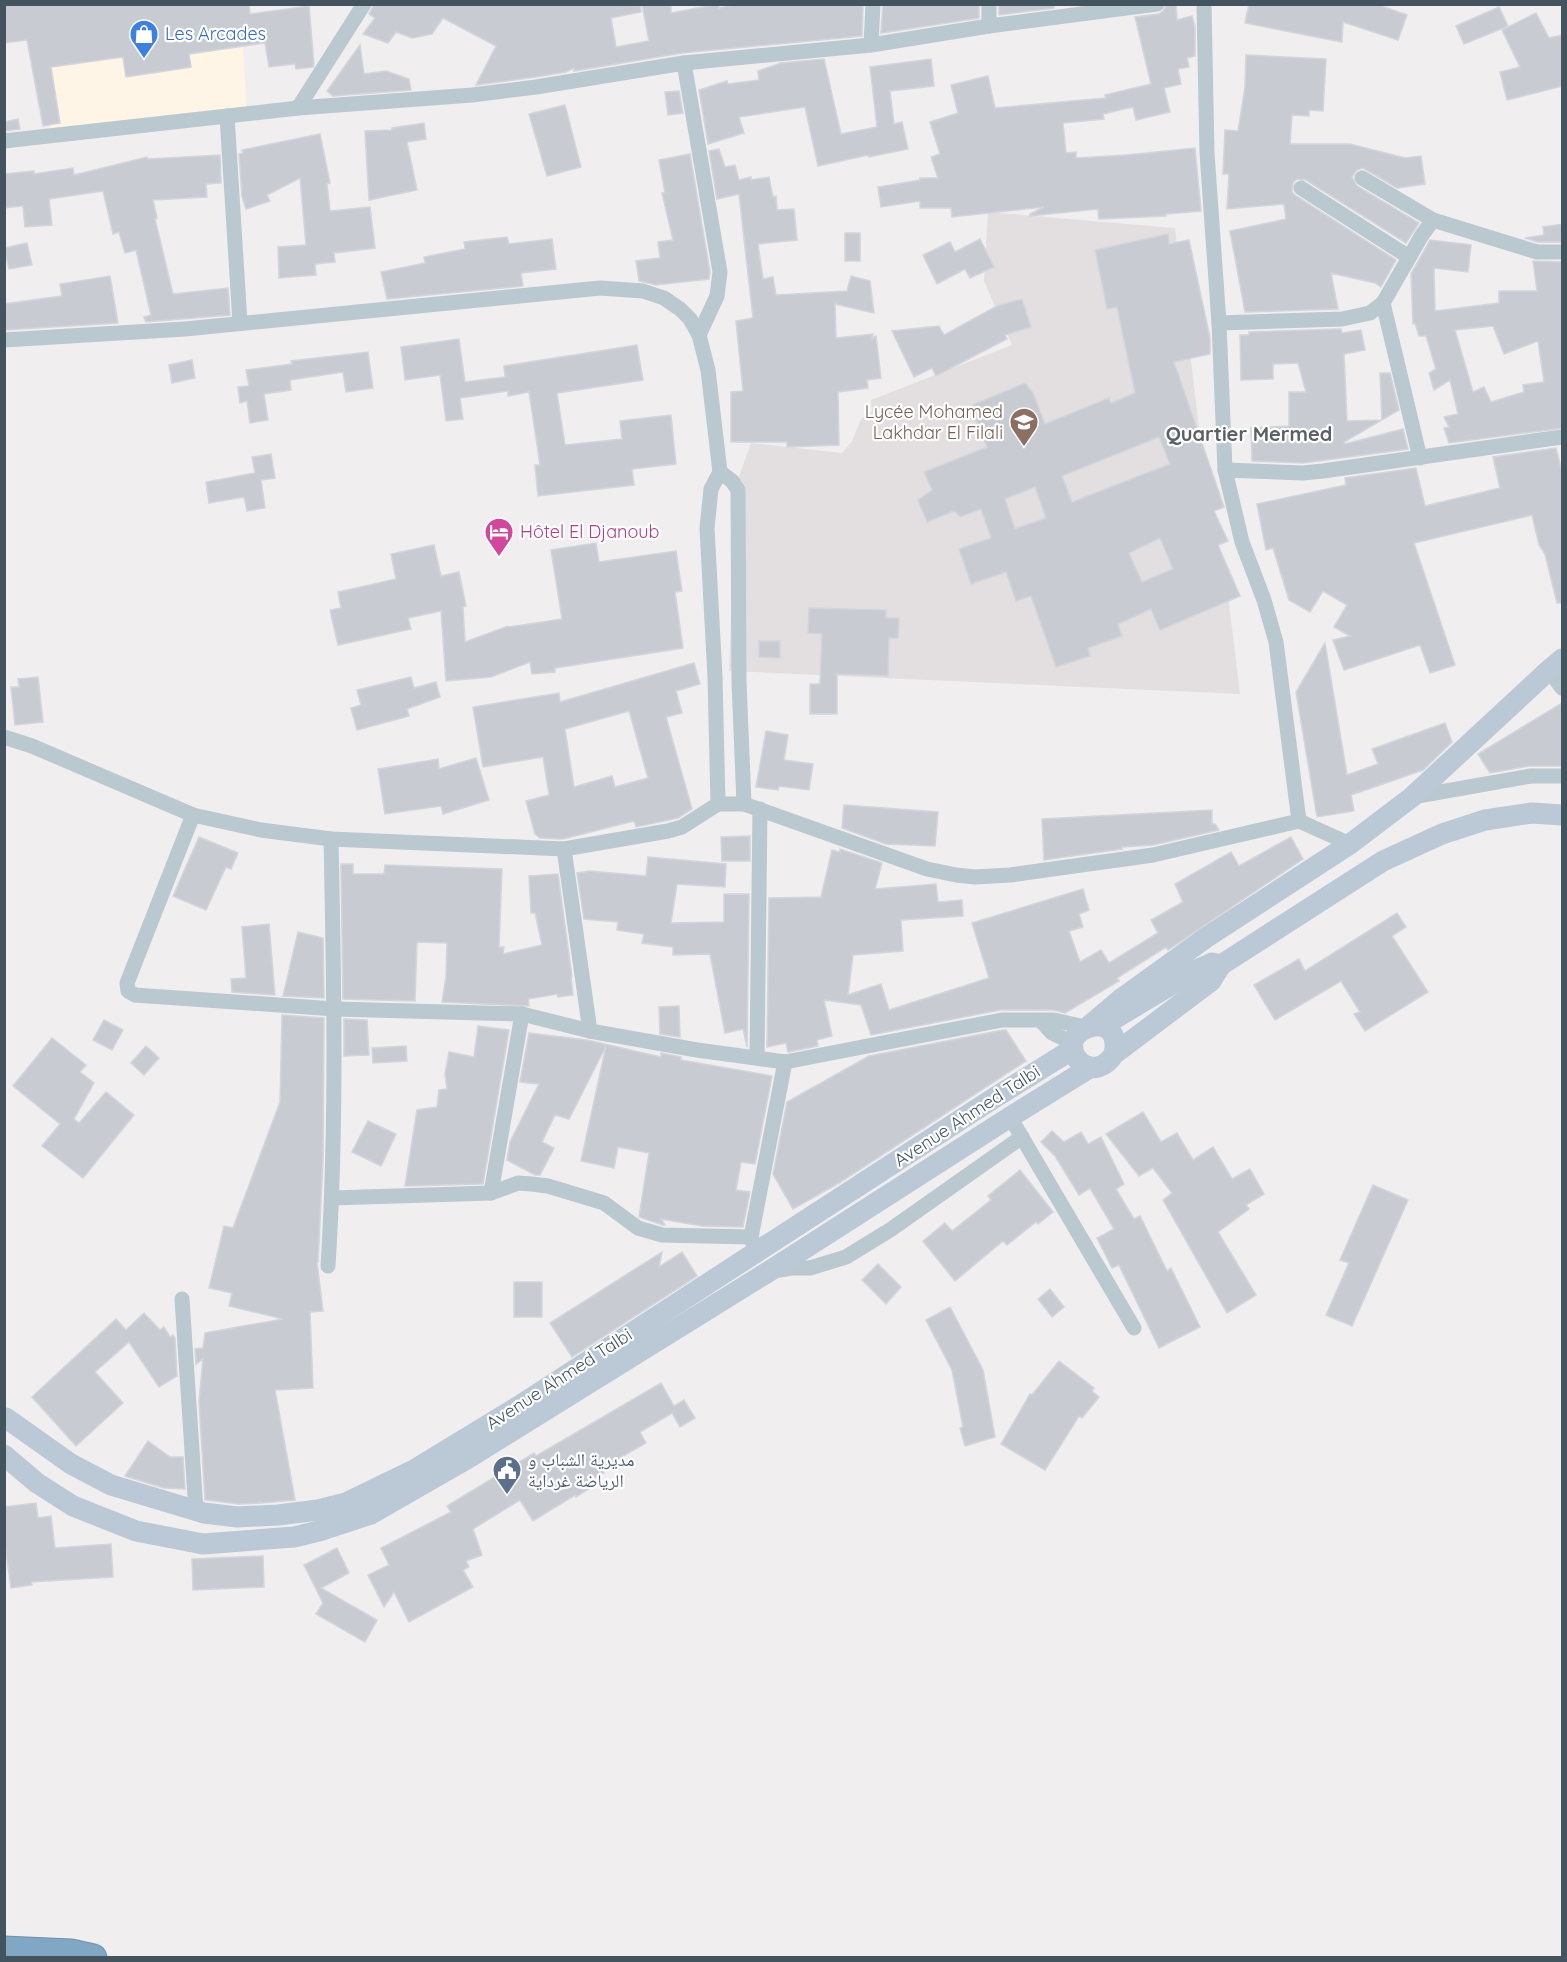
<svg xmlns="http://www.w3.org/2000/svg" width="1567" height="1962" viewBox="0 0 1567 1962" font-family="Quicksand,'Noto Naskh Arabic',sans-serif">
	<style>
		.commercial { fill: #fef5e6 }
		.education { fill: #e3dfe1 }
		.building { fill: #c8ccd2; stroke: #d2d5db; stroke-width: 1.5; fill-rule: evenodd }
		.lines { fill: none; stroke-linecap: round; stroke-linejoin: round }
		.highway-casing { stroke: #6b92af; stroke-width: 29 }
		.street { stroke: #bac8cf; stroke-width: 15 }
		.secondary { stroke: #bac9d5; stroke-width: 21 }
		.highway { stroke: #80a7c3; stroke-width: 27 }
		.labels { text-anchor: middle; stroke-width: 4.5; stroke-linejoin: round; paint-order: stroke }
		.shop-label { font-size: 18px; fill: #366cbe; stroke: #fff; text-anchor: start }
		.education-label { font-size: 18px; fill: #785e54; stroke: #fff; text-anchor: end }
		.hotel-label { font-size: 18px; fill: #b23c85; stroke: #fff; text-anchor: start }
		.street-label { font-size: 18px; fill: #44545e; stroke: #fff }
		.service-label { font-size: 18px; fill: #4e5e75; stroke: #fff; text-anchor: start }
		.neighbourhood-label { font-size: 20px; font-weight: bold; fill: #5a6064; stroke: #fff }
	</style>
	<rect width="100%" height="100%" fill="#f1eeef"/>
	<polygon class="commercial" points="40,5 240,5 247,113 52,135"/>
	<polygon class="education" points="988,212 1175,228 1205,478 1227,587 1240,694 729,671 736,485 751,443 842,453 852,441 861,419 872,411 871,400 1012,345 984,281"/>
	<g class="building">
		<polygon points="4,4 249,4 250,14 309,6 314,65 313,67 296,69 295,64 269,67 265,43 189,54 191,67 126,77 123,57 51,67 60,123 43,126 27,40 4,43"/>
		<polygon points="374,4 640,4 641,12 611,18 616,47 649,41 642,4 671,4 671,13 718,4 719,8 738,4 863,4 862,36 682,53 574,71 574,68 566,72 535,77 476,85 496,46 443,18 432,34 412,38 396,32 388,43 363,34 375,18 369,14"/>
		<polygon points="883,4 979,4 979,18 881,33"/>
		<polygon points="999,4 1054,4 1054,8 999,15"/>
		<polygon points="1167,4 1176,4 1177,20 1192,16 1195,27 1195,56 1187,58 1189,67 1178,69 1181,84 1164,88 1170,112 1136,120 1133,107 1103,114 1104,119 1063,123 1066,153 1076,152 1076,158 1127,155 1195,148 1201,211 1166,214 1166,216 1099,219 1098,209 1030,216 1030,214 1044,207 952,217 951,208 920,208 920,201 881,207 878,187 920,180 920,178 938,178 931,157 940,154 930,122 958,113 951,85 988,76 995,108 1106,98 1105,95 1151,84 1135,17 1159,14 1163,11"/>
		<polygon points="1249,4 1376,4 1407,15 1398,40 1343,22 1342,42 1245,23"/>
		<polygon points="1499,7 1508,26 1464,44 1456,26"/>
		<polygon points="1536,13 1549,38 1563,35 1563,86 1507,100 1500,72 1520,67 1502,30"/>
		<polygon points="360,45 364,74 386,71 409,79 411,90 333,96 327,91"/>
		<polygon points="1246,55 1326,59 1323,111 1309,110 1309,116 1292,115 1290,144 1350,144 1405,158 1421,156 1425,184 1397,188 1363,168 1357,170 1352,177 1357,186 1419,223 1406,243 1306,180 1297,179 1293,183 1292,192 1296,196 1396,260 1381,287 1375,283 1331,273 1338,309 1245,312 1230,231 1286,219 1284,204 1227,209 1229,174 1223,174 1225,130 1238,131 1245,87"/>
		<polygon points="824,59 841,134 877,127 870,67 931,59 934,86 890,91 894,124 902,122 908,149 869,157 868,155 818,166 805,107 739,117 744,133 708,144 699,90 727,81 728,84 759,80 758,71 781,63"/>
		<polygon points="679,91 683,113 668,115 665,92"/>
		<polygon points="565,105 581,167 547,176 529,114"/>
		<polygon points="18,119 20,129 4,131 4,122"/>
		<polygon points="424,123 426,139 407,142 417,190 369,200 365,131 392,130 392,128"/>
		<polygon points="320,134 330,183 327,184 330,211 370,207 375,248 334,253 335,262 315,264 316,275 279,278 278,247 306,245 300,178 267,195 270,201 246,209 242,196 239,154 243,153 242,150"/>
		<polygon points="719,149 725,167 735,165 739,180 751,177 751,180 769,177 773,197 776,196 777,210 794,209 797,240 758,244 763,279 773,277 776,295 847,291 851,276 870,281 874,313 835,304 836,338 873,334 872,339 876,336 881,378 867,380 868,388 838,392 839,445 787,447 787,442 731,442 731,392 743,391 736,321 753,318 739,194 717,199 709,151"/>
		<polygon points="690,154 710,272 709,279 656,285 639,281 636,261 660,258 658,242 673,240 662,193 665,193 659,160"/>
		<polygon points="220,155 221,183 206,184 207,197 153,200 157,218 155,219 173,294 228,288 230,315 146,322 144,317 151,315 136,250 125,253 119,232 113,234 103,191 49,199 52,225 25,227 23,206 4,208 4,174 34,171 34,174 73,168 74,175 147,157 148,159"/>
		<polygon points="1563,224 1563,242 1538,242 1525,238 1544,235 1543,227"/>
		<rect x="845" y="233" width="15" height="28"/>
		<path d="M1168,234L1169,244L1189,240L1210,338V354L1174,362L1222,501L1224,507L1214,511L1228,541L1218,545L1240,596L1160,630L1151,609L1118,624L1122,636L1088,648L1090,656L1056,667L1031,596L1016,601L1006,572L971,584L959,549L991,538L981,509L960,517L954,511L927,522L918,500L932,490L924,472L987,447L970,406L1025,383L1033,393L1045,424L1109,398L1111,403L1135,393L1117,307L1107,309L1095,250ZM1159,437L1170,464L1072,502L1062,476ZM1035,487L1046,518L1015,529L1005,499ZM1160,538L1173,569L1142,582L1129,553Z"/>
		<polygon points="507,237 509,244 552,239 556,269 521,273 523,286 387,299 381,272 425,263 424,257 465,249 464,242"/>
		<polygon points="980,239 994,267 970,278 965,269 937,284 923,255 950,242 955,252"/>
		<path d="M1430,240L1471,245L1468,272L1434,268L1435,311L1499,303V291H1537L1533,261L1563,262V428L1449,443L1444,428L1449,427L1444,417L1458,414L1450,380L1434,390L1429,373L1436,369L1426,336H1419L1415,323L1413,324L1411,274ZM1493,326L1504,354L1538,341L1544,382L1523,385L1524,392L1491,402L1484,387L1473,392L1455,330Z"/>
		<polygon points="27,243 32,265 9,269 4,248"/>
		<polygon points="110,276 118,323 4,330 4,304 62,296 60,284"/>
		<polygon points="1022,299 1031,327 1005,335 1007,339 936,376 932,368 914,377 892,331 939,326 944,335 997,306"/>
		<polygon points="1341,329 1342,333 1361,330 1365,350 1344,354 1347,421 1382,420 1380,373 1390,373 1399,410 1344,442 1345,444 1403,429 1408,449 1303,463 1252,461 1251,428 1289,426 1289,392 1306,392 1298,363 1273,364 1273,379 1241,380 1240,335 1249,335 1249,332"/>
		<polygon points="459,339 465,382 505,377 504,366 637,345 643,380 557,393 565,445 622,439 620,421 671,415 676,464 632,469 634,485 538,496 535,465 540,465 529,392 508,396 508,391 460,398 463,419 446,421 440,375 405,380 401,347"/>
		<polygon points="368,352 373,388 346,392 343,372 290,380 291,390 264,394 268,420 250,423 247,401 240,403 238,387 249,386 246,370 292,364 291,361"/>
		<polygon points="192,360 195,378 172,383 169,365"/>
		<polygon points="1556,448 1563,476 1563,603 1557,603 1545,554 1539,545 1532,515 1414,543 1455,665 1430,673 1420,645 1344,670 1333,640 1350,636 1334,627 1347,605 1323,591 1310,612 1289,600 1273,548 1266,550 1257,504 1346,485 1345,478 1416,468 1425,506 1500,488 1493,457"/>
		<polygon points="271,454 275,478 261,480 265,508 247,511 244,497 209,503 206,482 255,473 252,457"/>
		<polygon points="596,543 599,562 676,551 682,591 675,592 683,648 555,668 555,672 532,674 530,662 491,677 446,681 441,611 408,618 411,629 338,645 330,610 341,608 338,592 396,579 391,554 434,545 441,576 459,572 466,606 463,607 465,642 508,626 509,627 562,619 551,550"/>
		<polygon points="809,608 886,610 886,618 899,618 898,638 889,638 888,676 837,674 837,714 810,714 810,684 820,684 822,634 808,633"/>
		<polygon points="759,641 780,641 780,658 759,657"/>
		<polygon points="1325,643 1347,775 1378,764 1372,749 1445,723 1452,742 1423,770 1351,795 1354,811 1317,817 1296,692"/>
		<path d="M694,663L700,684L676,691L682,713L666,717L692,809L678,818L636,827L634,821L563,839L540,838L535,834L526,801L549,795L543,757L483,767L473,707L559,693L560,702ZM629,711L648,778L615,787L612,776L574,787L565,729Z"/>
		<polygon points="38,677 43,722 15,725 11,687 19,687 18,679"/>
		<polygon points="411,677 414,688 436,682 440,697 407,709 409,716 357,730 351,708 361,705 357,690"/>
		<polygon points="1562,703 1562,766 1529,766 1490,773 1478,754"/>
		<polygon points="766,731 788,735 784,760 813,764 809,790 779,786 778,790 756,787"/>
		<polygon points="476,758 489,800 443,814 441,806 385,814 378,769 438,759 439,769"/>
		<polygon points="844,805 938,812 935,846 886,844 842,828"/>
		<polygon points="1212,810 1212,824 1215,824 1219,830 1153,845 1122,847 1122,849 1044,860 1042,819"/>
		<polygon points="750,836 750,861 722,861 721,837"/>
		<polygon points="199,837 238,853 231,869 226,867 206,910 173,896"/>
		<polygon points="1291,837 1303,859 1168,950 1166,947 1117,978 1119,981 1065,1013 1054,1010 1000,1010 871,1035 861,1005 824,1000 832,1036 817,1040 818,1046 788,1052 786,1043 767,1047 769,898 821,897 832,850 840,852 840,849 882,863 875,889 936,884 938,902 962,900 963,916 901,920 903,951 853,955 848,995 881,984 889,1010 989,978 972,923 1083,889 1089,910 1079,914 1083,927 1069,931 1080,962 1101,950 1109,963 1158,933 1151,920 1183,902 1175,884 1231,852 1239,866"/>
		<polygon points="648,857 726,864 725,887 677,884 671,923 724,922 724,894 749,894 747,1047 743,1029 725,1033 710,954 673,955 673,947 642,943 644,934 617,930 618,922 584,919 577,873 590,871 646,876"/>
		<polygon points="341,864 353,864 353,874 384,874 385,865 502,869 499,947 504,947 503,954 542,945 535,913 531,913 529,876 558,874 572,977 571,977 573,995 558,997 557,994 528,999 529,1006 442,1002 446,977 447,943 417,942 415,1001 343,999"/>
		<polygon points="1397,913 1406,927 1392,936 1428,992 1365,1031 1354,1014 1360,1012 1341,981 1275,1020 1254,985 1299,959 1305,971"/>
		<polygon points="269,924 275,995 232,992 231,979 246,978 242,927"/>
		<polygon points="298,932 323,938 324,998 283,996"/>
		<polygon points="679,1006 680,1037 660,1034 659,1007"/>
		<polygon points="282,1015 324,1018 323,1159 318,1262 317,1262 323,1311 310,1312 313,1388 275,1390 295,1500 261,1503 260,1501 260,1503 239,1504 207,1500 205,1500 199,1401 203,1359 196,1364 195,1349 203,1348 205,1333 283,1319 229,1306 232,1293 209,1288 224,1226 233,1228 280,1102"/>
		<polygon points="344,1019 367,1020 369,1055 344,1056"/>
		<polygon points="104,1020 123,1030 112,1050 93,1040"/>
		<polygon points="478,1026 509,1030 483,1184 405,1186 417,1110 437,1107 439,1090 447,1089 445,1074 449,1052 474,1057"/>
		<polygon points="1003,1030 1006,1030 1026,1061 839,1183 793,1209 773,1174 787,1102 869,1056"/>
		<polygon points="529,1033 587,1040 661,1057 661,1053 681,1057 681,1060 772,1076 755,1164 741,1162 736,1190 750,1192 743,1227 702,1226 661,1219 665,1225 663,1225 639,1217 649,1153 618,1147 614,1168 581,1161 606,1046 569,1119 555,1115 542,1142 554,1148 540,1175 535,1175 507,1160 510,1142 539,1084 520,1082"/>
		<polygon points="52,1038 86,1065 80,1072 94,1083 74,1119 79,1123 106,1092 134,1115 83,1178 42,1146 60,1124 13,1086"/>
		<polygon points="146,1046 159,1058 144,1075 131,1063"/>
		<polygon points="406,1046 407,1061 373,1063 372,1048"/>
		<polygon points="1143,1112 1161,1142 1177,1133 1193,1160 1213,1147 1232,1179 1250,1169 1264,1194 1246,1205 1249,1209 1218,1232 1256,1295 1227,1313 1163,1200 1172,1193 1153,1168 1139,1176 1106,1134"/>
		<polygon points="368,1121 396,1134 381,1166 352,1152"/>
		<polygon points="1052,1131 1064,1142 1081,1132 1088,1144 1101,1137 1124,1184 1116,1189 1134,1219 1140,1216 1167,1271 1171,1268 1200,1327 1159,1348 1119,1265 1112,1268 1097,1238 1114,1229 1090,1188 1079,1195 1055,1156 1041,1142"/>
		<polygon points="1020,1170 1053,1212 1038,1224 1036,1222 1007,1245 1003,1241 955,1281 923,1241 945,1223 952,1231 991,1200 988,1196"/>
		<polygon points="1373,1185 1408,1200 1352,1326 1326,1315 1349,1263 1340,1260"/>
		<polygon points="662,1252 659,1267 682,1252 697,1276 572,1357 550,1323"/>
		<polygon points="878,1264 901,1287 886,1304 862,1280"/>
		<rect x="514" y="1282" width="28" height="35"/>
		<polygon points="1050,1289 1064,1307 1052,1317 1038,1299"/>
		<polygon points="950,1307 983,1370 995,1437 965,1446 960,1428 963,1427 952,1370 926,1320"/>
		<polygon points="144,1313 160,1330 164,1327 170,1337 173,1335 175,1338 177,1376 159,1387 129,1342 95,1372 123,1403 76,1446 32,1397 116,1319 126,1330"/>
		<polygon points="1059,1361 1094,1388 1092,1391 1099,1397 1082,1418 1079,1416 1045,1470 1001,1444 1030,1394 1032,1395"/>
		<polygon points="661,1383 674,1406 684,1400 695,1418 680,1427 672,1413 640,1432 646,1443 602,1468 604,1473 589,1481 592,1487 576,1497 575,1495 533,1521 520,1500 473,1529 482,1555 466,1561 469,1567 463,1570 473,1587 409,1622 394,1592 384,1607 368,1575 389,1565 381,1548 451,1512 447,1506 534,1453 536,1456"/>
		<polygon points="148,1441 170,1457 183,1457 185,1489 164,1488 125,1476"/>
		<polygon points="36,1503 38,1518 51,1516 55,1548 111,1544 113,1577 31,1582 32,1585 11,1588 4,1537 4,1507"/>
		<polygon points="337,1548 349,1573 321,1588 377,1620 365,1642 316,1614 323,1603 304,1565"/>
		<polygon points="263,1556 264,1587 193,1590 192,1559"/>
	</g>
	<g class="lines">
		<g class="highway-casing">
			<polyline id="highway" points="4,1950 71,1953 93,1958"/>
		</g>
		<g class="street">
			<polyline points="1204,4 1207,153 1219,323 1225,470 1242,542 1264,600 1276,642 1299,821"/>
			<polyline points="989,26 989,4"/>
			<polyline points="871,45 873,4"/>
			<polyline points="684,63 720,272 717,296 699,335"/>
			<polyline points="298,108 364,4"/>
			<polyline points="227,116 240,323"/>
			<polyline points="4,141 298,108 472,95 536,87 684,63 871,45 989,26 1157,4"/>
			<polyline points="1362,178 1433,220"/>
			<polyline points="1301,188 1409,257"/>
			<polyline points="1383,303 1420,458"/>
			<polyline points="1219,323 1342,319 1370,313 1383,303 1422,235 1433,220 1537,252 1562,252"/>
			<polyline points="4,340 185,329 600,288 643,291 664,298 680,309 690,319 699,335 708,370 720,472 711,489 707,528 715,677 718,804"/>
			<polyline points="1225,470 1303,473 1323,471 1562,437"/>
			<polyline points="720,472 732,481 738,490 739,682 744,804"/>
			<polyline points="1549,670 1562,688"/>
			<polyline points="4,737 32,746 193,815 261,830 331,839 564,849 668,831 682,827 718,804 744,804 927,869 956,875 975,877 1010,875 1153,855 1299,821 1350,844"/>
			<polyline points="1412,797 1531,776 1562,776"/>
			<polyline points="193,815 127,983 128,991 135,995 335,1009 522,1014 590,1031 697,1050 785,1062 1002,1020 1054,1020 1085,1027"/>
			<polyline points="564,849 590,1031"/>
			<polyline points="1041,1021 1052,1033 1073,1043"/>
			<polyline points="757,1057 760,809"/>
			<polyline points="1010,1117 1134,1328"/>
			<polyline points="491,1193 522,1014"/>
			<polyline points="332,1198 491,1193 518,1183 531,1184 548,1186 604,1203 638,1228 662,1235 751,1237"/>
			<polyline points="754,1247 751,1237 785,1062"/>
			<path d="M328,1266C337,1124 334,982 331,839"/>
			<polyline points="774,1271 791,1268 810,1268 846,1257 890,1230 1022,1137"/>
			<polyline points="182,1299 196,1511"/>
		</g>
		<g class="secondary">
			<polyline points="1114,1019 1194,971 1212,963 1221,965"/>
			<polyline points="1089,1026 1121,999 1207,937 1350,844 1412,797 1549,670 1562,659"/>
			<path d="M1114,1054C1124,1004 1050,1030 1079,1061C1091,1074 1107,1066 1114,1054L1211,981L1221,965L1383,861L1442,834L1485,820L1532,813L1562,815"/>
			<polyline points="6,1418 71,1464 111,1485 204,1513 237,1517 278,1515 318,1510 346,1503 414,1470 519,1406 994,1098 1073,1049"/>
			<polyline points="4,1455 37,1483 73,1506 136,1531 203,1544 294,1537 319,1531 371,1514 465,1460 768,1272 1010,1117 1091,1067"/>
		</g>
		<use href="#highway" class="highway"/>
	</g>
	<defs>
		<g id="shop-pin" transform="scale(1.5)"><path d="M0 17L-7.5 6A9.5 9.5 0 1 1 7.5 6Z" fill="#3f7fe0" stroke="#fff"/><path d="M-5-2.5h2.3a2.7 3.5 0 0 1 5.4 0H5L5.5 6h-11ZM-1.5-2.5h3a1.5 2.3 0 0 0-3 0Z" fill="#fff"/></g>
		<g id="school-pin" transform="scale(1.5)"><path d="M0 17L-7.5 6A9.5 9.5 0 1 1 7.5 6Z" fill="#8d6e63" stroke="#fff"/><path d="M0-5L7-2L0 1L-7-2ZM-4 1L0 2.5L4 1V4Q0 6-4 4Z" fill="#fff"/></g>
		<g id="hotel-pin" transform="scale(1.5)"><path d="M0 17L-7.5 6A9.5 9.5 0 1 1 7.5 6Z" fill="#d1479c" stroke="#fff"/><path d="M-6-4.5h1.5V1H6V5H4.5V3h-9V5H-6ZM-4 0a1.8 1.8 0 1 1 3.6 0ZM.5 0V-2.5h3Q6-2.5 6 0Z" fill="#fff"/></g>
		<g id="civic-pin" transform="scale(1.5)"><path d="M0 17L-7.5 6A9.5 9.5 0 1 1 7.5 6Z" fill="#5c6f8a" stroke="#fff"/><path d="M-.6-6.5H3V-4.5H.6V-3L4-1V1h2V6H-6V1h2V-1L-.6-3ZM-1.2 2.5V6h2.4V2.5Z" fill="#fff"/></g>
	</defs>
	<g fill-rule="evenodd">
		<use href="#shop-pin" x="144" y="34"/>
		<use href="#school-pin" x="1024" y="422"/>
		<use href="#hotel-pin" x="499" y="532"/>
		<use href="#civic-pin" x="507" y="1470"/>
	</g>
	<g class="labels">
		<g class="shop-label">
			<text x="165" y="40">Les Arcades</text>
		</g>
		<g class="education-label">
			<text x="1003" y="418">Lycée Mohamed<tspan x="1003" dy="21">Lakhdar El Filali</tspan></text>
		</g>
		<g class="hotel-label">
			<text x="520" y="538">Hôtel El Djanoub</text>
		</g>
		<g class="street-label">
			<text transform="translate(967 1116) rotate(-33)" y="6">Avenue Ahmed Talbi</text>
			<text transform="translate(559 1379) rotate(-33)" y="6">Avenue Ahmed Talbi</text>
		</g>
		<g class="service-label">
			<text x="528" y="1466">مديرية الشباب و<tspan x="528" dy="21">الرياضة غرداية</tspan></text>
		</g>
		<g class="neighbourhood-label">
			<text x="1249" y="441">Quartier Mermed</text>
		</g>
	</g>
	<rect width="1567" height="1962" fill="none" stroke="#44545e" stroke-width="12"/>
</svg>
